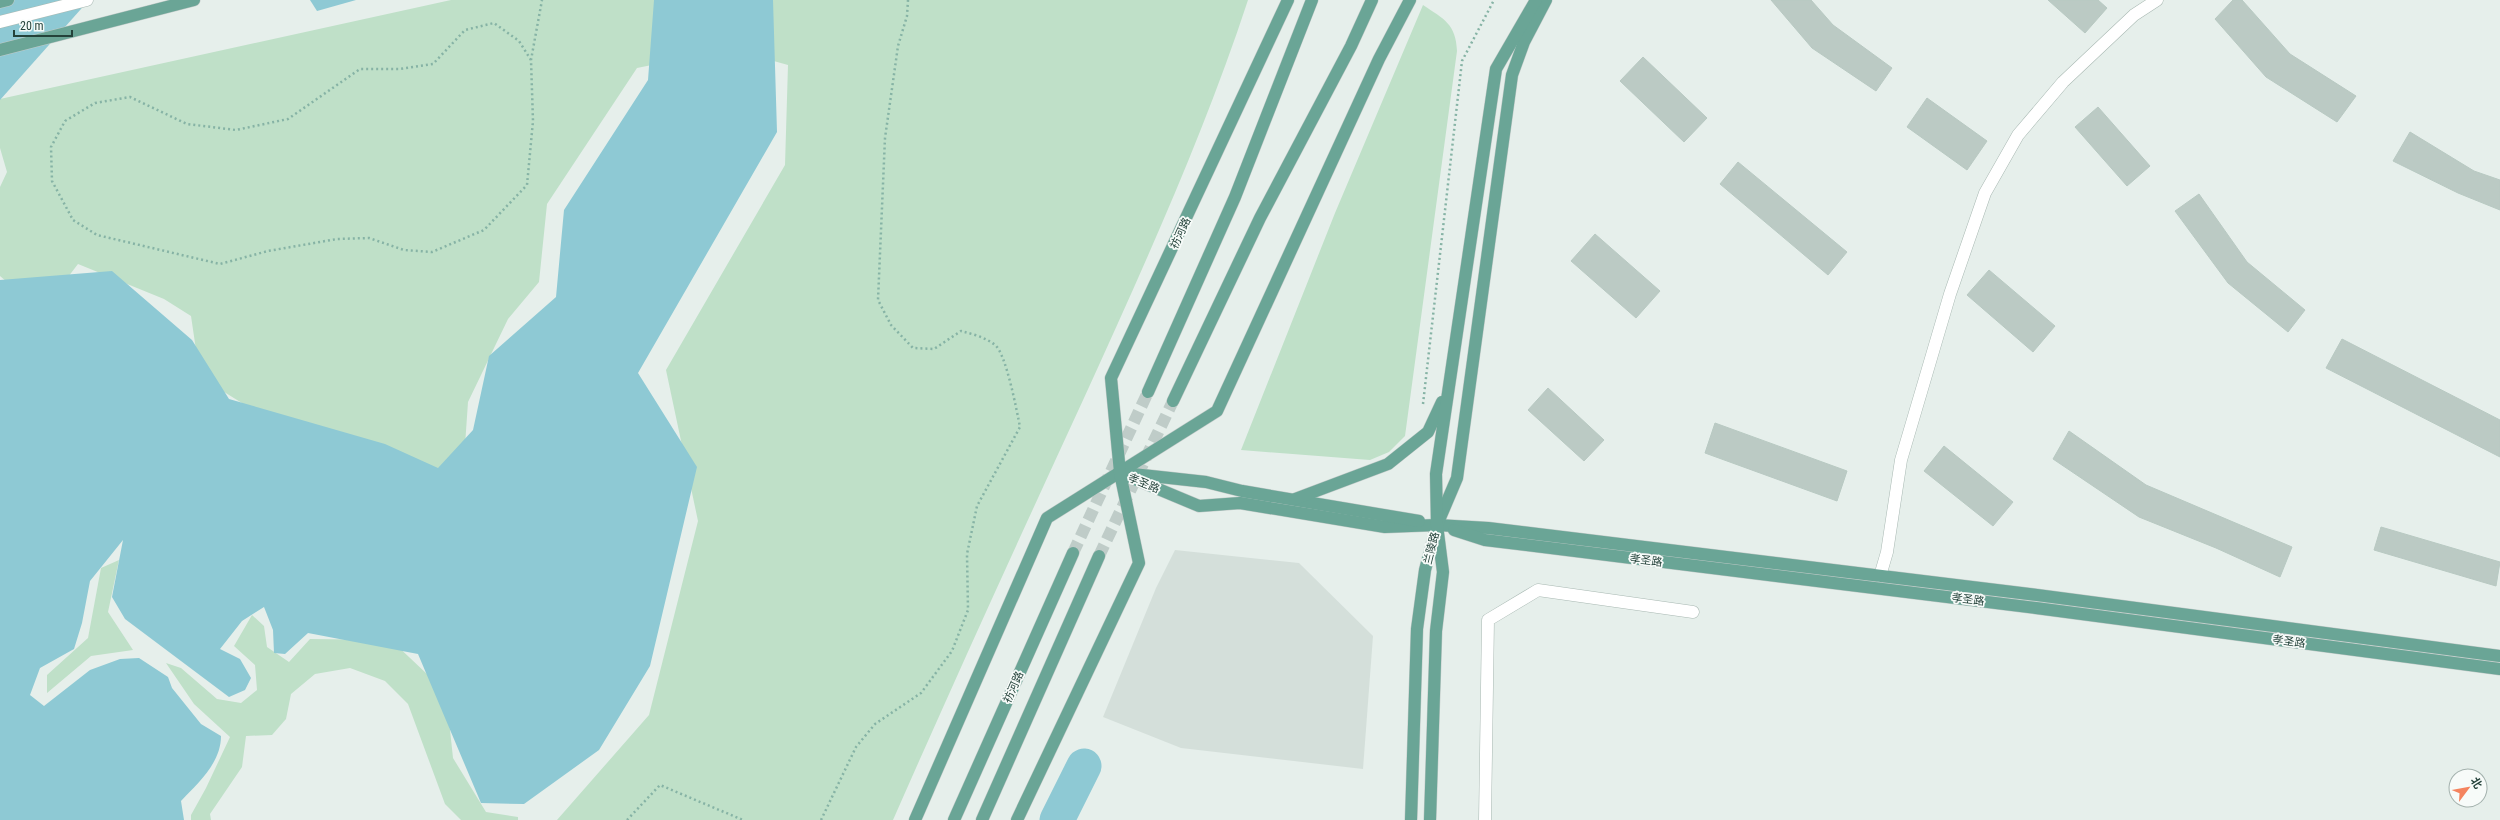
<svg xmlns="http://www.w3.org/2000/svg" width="2500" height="820" viewBox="0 0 2500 820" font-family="'Roboto Condensed','Noto Sans SC',sans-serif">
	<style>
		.built { fill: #d4dfda }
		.green { fill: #bfe0c8 }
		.water { fill: #8ec9d4 }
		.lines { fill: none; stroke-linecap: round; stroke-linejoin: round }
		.river { stroke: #8ec9d4; stroke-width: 35 }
		.building { fill: #bbcac4; stroke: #b8c9c2 }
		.major-tunnel { stroke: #bfccc8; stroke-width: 12; stroke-dasharray: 12 6; stroke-linecap: butt }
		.minor-casing { stroke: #a8b8b2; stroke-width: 13 }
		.major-casing { stroke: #c2cac8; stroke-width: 13 }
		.path { stroke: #86b3a5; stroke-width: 2.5; stroke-dasharray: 2 3; stroke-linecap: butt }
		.minor { stroke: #fff; stroke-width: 12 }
		.major { stroke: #6aa596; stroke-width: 12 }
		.labels { text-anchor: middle; stroke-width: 3.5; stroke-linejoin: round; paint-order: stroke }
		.street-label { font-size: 11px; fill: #24423a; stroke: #f7fbf9 }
	</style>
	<rect width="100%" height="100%" fill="#e6efeb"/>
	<polygon class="built" points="1175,550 1299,563 1373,636 1363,769 1181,748 1103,717 1156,588"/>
	<g class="green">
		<path d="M451,0H1248C1203,137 1143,268 1084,398C1019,539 955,679 893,820H557L649,715L698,521L666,370L785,165L788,65L731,49L637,68L547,204L539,282L508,319L468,402L464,460L440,483L319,451L200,377L191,316L164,299L78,264L58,290L33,304L0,276V187L7,172L0,148V99Z"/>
		<path d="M1423,5C1444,19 1456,24 1457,51L1405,436L1389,452L1370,460L1241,450L1335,213Z"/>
		<polygon points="119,560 108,612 133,650 91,656 47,693 47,675 88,638 101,568"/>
		<polygon points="252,615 264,626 267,647 289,662 310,639 391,640 446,692 453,758 486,812 518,817 518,820 461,820 445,804 408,704 385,681 350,668 315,674 291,694 286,719 272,735 246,736 242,767 210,814 211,820 191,820 191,815 206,788 230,737 194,704 166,663 181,668 217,699 241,703 257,690 255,665 234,646"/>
	</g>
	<g class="water">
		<polygon points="0,0 89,0 0,100"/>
		<polygon points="310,0 356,0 317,11"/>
		<path d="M654,0H773L777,132L638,373L697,467L650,666L599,750L524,804L481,803L418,654L308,633L285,654L274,653L273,630L264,607L242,621L220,649L240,659L251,678L245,690L229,697L125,619L112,597L123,540L90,581L82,623L74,649L40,668L30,695L44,706L90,670L120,659L139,658L168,677L172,688L201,724L221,736C221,763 198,783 181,801L184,820H0V280L112,271L192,340L229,399L385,444L438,468L473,430L489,356L556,297L564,210L648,80Z"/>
	</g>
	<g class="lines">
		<polyline class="river" points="1057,820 1084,766"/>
	</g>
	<g class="building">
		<polygon points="1771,0 1811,0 1833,25 1892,68 1876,91 1812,48"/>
		<polygon points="2048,0 2098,0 2107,8 2085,33"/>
		<polygon points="2233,0 2242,0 2290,54 2356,96 2337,122 2266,77 2215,19"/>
		<polygon points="1643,57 1707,118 1684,142 1620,81"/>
		<polygon points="1927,98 1987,141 1967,170 1907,127"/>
		<polygon points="2098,107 2150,166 2127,186 2075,127"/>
		<polygon points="2410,132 2474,171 2500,180 2500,210 2458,193 2393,161"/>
		<polygon points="1738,162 1847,252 1828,275 1720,184"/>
		<polygon points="2199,194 2247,262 2305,310 2288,332 2228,283 2175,211"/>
		<polygon points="1595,234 1660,291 1636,318 1571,261"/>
		<polygon points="1989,270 2055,326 2033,352 1967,295"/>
		<polygon points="2342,339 2500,420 2500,457 2326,368"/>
		<polygon points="1548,388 1604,440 1584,461 1528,410"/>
		<polygon points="1715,423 1847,471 1837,501 1705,453"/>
		<polygon points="2069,431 2146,485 2292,547 2280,577 2216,548 2139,517 2053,459"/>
		<polygon points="1944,446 2013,502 1993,526 1924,471"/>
		<polygon points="2381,527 2500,562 2496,586 2374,550"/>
	</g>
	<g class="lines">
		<g class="major-tunnel">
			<polyline points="1073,553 1148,392"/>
			<polyline points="1099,556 1173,401"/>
		</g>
		<g class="minor-casing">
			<g id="minor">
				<polyline points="0,22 87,0"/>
				<polyline points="1880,576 1887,552 1901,460 1950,294 1985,193 2018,135 2063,82 2134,15 2157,0"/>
				<polyline points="1485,820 1488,620 1538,590 1693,612"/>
			</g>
		</g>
		<g class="major-casing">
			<g id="major">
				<polyline points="0,2 8,0"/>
				<polyline points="0,50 194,0"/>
				<polyline points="1148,392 1235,197 1312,0"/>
				<polyline points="1173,401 1260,218 1351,46 1372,0"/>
				<polyline points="1120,473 1199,506 1240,503 1385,527 1437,525 1488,528 2037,595 2500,656"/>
				<polyline points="1133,474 1206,482 1242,491 1419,521"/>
				<polyline points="1295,499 1388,464 1428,432 1442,402"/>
				<polyline points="1454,530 1485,540 2036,608 2500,669"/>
				<polyline points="915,820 1047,518 1217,411 1379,59 1410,0"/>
				<polyline points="954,820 1073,553"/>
				<polyline points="982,820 1099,556"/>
				<polyline points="1017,820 1139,563 1120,473 1111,378 1288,0"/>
				<polyline points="1411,820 1417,629 1425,570 1437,525 1457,478 1512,75 1524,42 1546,0"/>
				<polyline points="1430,820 1436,631 1443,572 1437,525 1436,474 1496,69 1536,0"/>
			</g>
		</g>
		<g class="path">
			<polyline points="531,60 519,41 494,23 465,30 433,64 399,69 360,69 288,119 236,130 187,124 130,97 95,103 65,121 51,147 52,181 73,220 97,235 220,264 268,251 337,239 369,238 404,250 432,252 484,230 527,185 533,121 531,60 542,0"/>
			<polyline points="1423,404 1462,61 1494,0"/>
			<polyline points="627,820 660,785 743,820"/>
			<path d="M821,820L856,747L875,724L921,693L952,651L968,610L967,554L977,506L1020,427C1017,412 1006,353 995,345C985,337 972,334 961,331L934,349L913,348L891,325L878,300L885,138L898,46L907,16L908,0"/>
		</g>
		<use href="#minor" class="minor"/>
		<use href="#major" class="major"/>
	</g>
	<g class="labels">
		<g class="street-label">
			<text transform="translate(1180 233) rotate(-65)" y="4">祊河路</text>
			<text transform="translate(1144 483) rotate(23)" y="4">孝圣路</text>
			<text transform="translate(1431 548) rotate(-76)" y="4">兰陵路</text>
			<text transform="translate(1646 560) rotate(7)" y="4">孝圣路</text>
			<text transform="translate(1968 599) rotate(7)" y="4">孝圣路</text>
			<text transform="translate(2289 641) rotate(8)" y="4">孝圣路</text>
			<text transform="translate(1013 687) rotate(-66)" y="4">祊河路</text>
		</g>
	</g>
	<g transform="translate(2468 788) rotate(58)"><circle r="19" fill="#f7fbf9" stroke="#a3b1ad"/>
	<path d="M0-3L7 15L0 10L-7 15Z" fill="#f4845f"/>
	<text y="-6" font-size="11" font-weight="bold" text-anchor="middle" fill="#24423a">北</text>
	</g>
	<path d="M14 30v6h58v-6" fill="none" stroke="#24423a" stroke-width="2"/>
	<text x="20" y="30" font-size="12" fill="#24423a" stroke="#f7fbf9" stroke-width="3" paint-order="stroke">20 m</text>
</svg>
